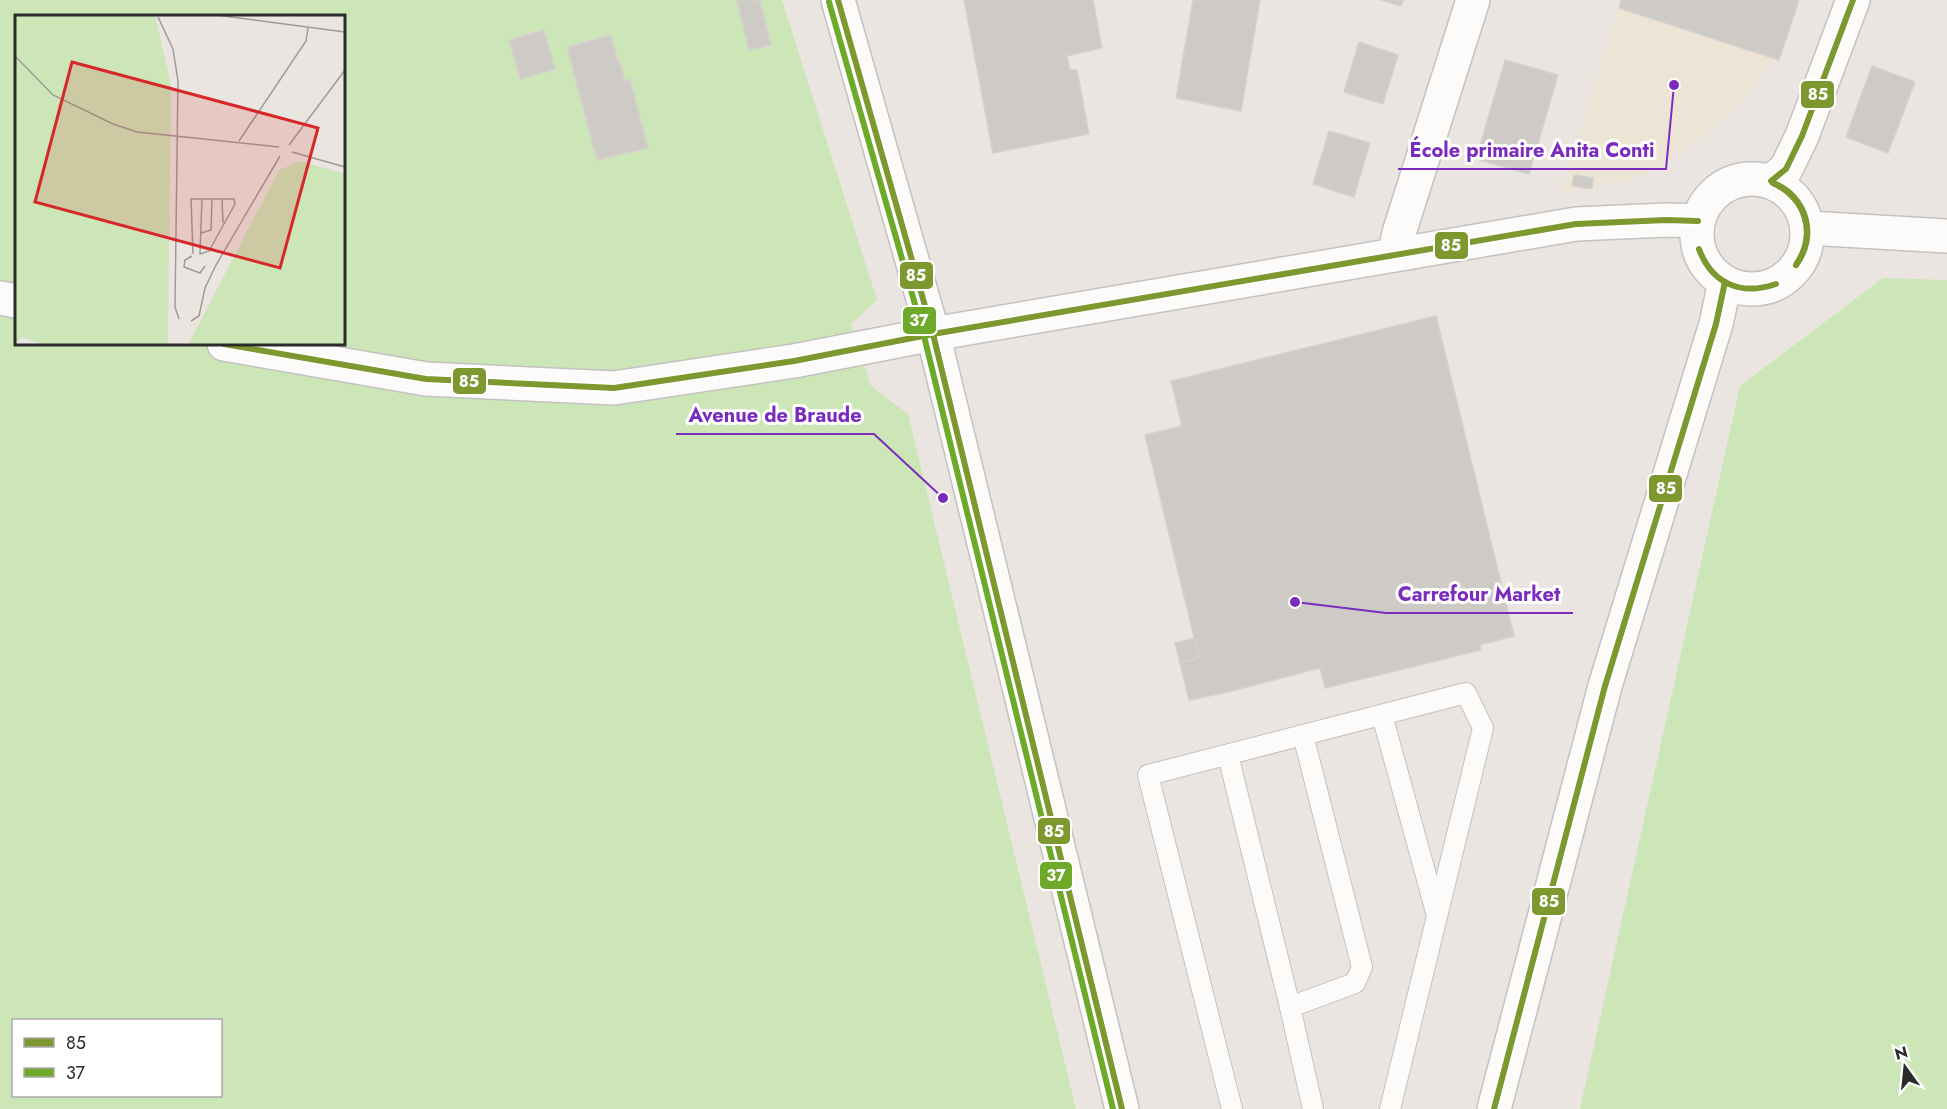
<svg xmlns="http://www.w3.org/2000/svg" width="1947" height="1109" viewBox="0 0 1947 1109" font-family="Jost,sans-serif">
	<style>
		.education { fill: #ede4d5 }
		.green { fill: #cce6b8; fill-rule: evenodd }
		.building { fill: #cecbc7; stroke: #d5d1cc; stroke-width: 1.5 }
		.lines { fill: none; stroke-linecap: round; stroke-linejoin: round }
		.service-casing { stroke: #c3c2c1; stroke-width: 22 }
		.minor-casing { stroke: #c3c2c1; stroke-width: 36 }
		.tertiary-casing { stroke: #c3c2c1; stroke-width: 36 }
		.secondary-casing { stroke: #c3c2c1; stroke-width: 36 }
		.service { stroke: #fcfbfa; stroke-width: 20 }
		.minor { stroke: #fcfbfa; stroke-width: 33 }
		.tertiary { stroke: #fcfbfa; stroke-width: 33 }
		.secondary { stroke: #fcfbfa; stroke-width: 33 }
		.bus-1-casing { stroke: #fff; stroke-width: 10 }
		.bus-2-casing { stroke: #fff; stroke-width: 10 }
		.bus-1 { stroke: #7c982e; stroke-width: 6 }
		.bus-2 { stroke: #6eaa2a; stroke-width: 6 }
		.inset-road { fill: none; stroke: #9e9b98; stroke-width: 1.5 }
		.view { fill: #d62828; fill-opacity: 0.15; stroke: #d62828; stroke-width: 3 }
		.inset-edge { fill: none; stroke: #2b2b2b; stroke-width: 3 }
		.leader { fill: none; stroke: #7b2cbf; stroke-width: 2 }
		.callout-dot { fill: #7b2cbf; stroke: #fff; stroke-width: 2 }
		.callout-label { font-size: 20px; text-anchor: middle; font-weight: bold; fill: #7b2cbf; stroke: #fff; stroke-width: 6; stroke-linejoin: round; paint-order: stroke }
		.line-badge { stroke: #fff; stroke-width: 2 }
		.badge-label { font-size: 16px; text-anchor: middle; font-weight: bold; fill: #fff }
	</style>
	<rect width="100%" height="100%" fill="#eae5e0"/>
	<polygon class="education" points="1621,0 1794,6 1779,60 1771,63 1735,108 1696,142 1655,170 1629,181 1561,194"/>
	<g class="green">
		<path d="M0,0H782L877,300L851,324L871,386L908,414L1076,1109H0ZM16,16H344V344H16ZM14,1020H220V1096H14Z"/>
		<polygon points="1883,278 1947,280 1947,1109 1580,1109 1740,386"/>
	</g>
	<g class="building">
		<polygon points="737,0 760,0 771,45 749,50"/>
		<polygon points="964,0 1093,0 1102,48 1067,56 1070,70 1077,70 1089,134 993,153"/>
		<polygon points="1193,0 1260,0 1241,111 1176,98"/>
		<polygon points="1381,0 1403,0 1401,6"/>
		<polygon points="1621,0 1799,0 1779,60 1619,8"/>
		<polygon points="544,30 555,69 520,79 509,40"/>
		<polygon points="611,35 618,62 620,61 625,81 630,79 648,148 597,160 567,47"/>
		<polygon points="1359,42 1398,55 1383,104 1344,92"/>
		<polygon points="1505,60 1558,75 1529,174 1476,159"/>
		<polygon points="1872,66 1915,82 1888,153 1846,137"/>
		<polygon points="1329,131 1370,143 1354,197 1313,184"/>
		<polygon points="1574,175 1593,178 1592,189 1572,186"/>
		<polygon points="1436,316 1514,636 1480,645 1481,650 1325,688 1320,668 1228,692 1189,700 1180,663 1199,658 1145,435 1182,426 1171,381"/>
		<polygon points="1195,638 1199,658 1180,663 1175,643"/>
	</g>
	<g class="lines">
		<g class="service-casing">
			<g id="service">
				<polyline points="1382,715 1436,912"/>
				<polyline points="1228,755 1290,1007 1313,1109"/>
				<polyline points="1290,1007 1355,983 1362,967 1303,735"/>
				<polyline points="1232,1109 1148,775 1466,693 1483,728 1390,1109"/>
			</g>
		</g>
		<g class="minor-casing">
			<g id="minor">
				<polyline points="1771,181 1786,169 1802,136 1853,0"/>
				<polyline points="1394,255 1399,233 1473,0"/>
				<polyline points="0,298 16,301"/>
				<polyline points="224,344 426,379 614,388 794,361 933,334"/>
				<polyline points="1494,1109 1605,686 1716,324 1725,282"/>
			</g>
		</g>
		<g class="tertiary-casing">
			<g id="tertiary">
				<circle cx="1752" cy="234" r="55"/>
				<polyline points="1808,228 1947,236"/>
				<polyline points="933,334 1576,224 1666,220 1698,221"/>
			</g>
		</g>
		<g class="secondary-casing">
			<polyline id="secondary" points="838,0 933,334 1122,1109"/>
		</g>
		<use href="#service" class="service"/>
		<use href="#minor" class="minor"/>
		<use href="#tertiary" class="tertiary"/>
		<use href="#secondary" class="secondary"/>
		<g class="bus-1-casing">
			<g id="bus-1">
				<polyline points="838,0 933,334 1122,1109"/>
				<polyline points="1771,181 1786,169 1802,136 1853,0"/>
				<path d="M1773,183C1807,196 1818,236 1796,265"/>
				<path d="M1773,183C1806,199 1817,233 1796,265"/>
				<path d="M1699,249C1712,284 1741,296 1776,284"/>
				<polyline points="224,344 426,379 614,388 794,361 933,334 1576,224 1666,220 1698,221"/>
				<polyline points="1494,1109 1605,686 1716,324 1725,282"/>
			</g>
		</g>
		<g class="bus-2-casing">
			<polyline id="bus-2" points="829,2 924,336 1113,1109"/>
		</g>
		<use href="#bus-1" class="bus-1"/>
		<use href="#bus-2" class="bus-2"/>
	</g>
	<g transform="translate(15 15)">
		<rect width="330" height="330" fill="#eae5e0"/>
		<path d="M0,0H140L156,69L153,328L157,330H29L6,322L0,330ZM285,146L330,159V330H173L264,155Z" fill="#cce6b8"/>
		<path class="inset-road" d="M202,0L330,17M143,2L158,34L163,66L160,292L164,304M0,41L38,80L98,109L122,117L264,132M224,126L291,26L293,13M274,130L330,55M277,137L330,152M207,184L208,208M186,218L196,215L197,184M178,239L176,184H219L220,189L194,236L185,239L187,184M177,241L170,245L169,252L185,258L190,251M176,306L184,301L190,273L201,250L265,141"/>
		<path class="view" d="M57,47L303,113L265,253L20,187Z"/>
		<rect width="330" height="330" class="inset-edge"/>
	</g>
	<path class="leader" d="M1674 85L1666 169H1398M943 498L874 434H676M1295 602L1386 613H1573"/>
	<g class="callout-dot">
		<circle cx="1674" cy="85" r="6"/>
		<circle cx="943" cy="498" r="6"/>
		<circle cx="1295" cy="602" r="6"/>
	</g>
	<g class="callout-label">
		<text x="1532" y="157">École primaire Anita Conti</text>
		<text x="775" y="422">Avenue de Braude</text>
		<text x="1479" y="601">Carrefour Market</text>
	</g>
	<g class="line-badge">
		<rect x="1800" y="80" width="35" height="29" rx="6" fill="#7c982e"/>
		<rect x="1434" y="231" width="35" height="29" rx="6" fill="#7c982e"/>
		<rect x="899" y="261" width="35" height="29" rx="6" fill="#7c982e"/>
		<rect x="902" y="306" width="35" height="29" rx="6" fill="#6eaa2a"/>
		<rect x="452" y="367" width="35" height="28" rx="6" fill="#7c982e"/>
		<rect x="1648" y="474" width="35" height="29" rx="6" fill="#7c982e"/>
		<rect x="1037" y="817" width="34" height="28" rx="6" fill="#7c982e"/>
		<rect x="1039" y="861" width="34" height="29" rx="6" fill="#6eaa2a"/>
		<rect x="1531" y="887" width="35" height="29" rx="6" fill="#7c982e"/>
	</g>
	<g class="badge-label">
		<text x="1818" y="100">85</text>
		<text x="1451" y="251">85</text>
		<text x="916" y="281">85</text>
		<text x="919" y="326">37</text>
		<text x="469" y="387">85</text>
		<text x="1666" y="494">85</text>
		<text x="1054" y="837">85</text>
		<text x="1056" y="881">37</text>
		<text x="1549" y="907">85</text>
	</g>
	<rect x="12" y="1019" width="210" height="78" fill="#ffffff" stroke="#aaaaaa" stroke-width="1.5"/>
	<rect x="24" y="1038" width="30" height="9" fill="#7c982e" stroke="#aaaaaa" stroke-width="1.5"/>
	<text x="66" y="1049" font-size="18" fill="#2b2b2b">85</text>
	<rect x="24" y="1068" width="30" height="9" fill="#6eaa2a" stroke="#aaaaaa" stroke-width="1.5"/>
	<text x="66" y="1079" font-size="18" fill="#2b2b2b">37</text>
	<g transform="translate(1905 1067) rotate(345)" stroke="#ffffff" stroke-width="4.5" paint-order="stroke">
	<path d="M0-4.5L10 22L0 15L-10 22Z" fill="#2b2b2b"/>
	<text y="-9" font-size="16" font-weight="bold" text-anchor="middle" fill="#2b2b2b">N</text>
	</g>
</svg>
